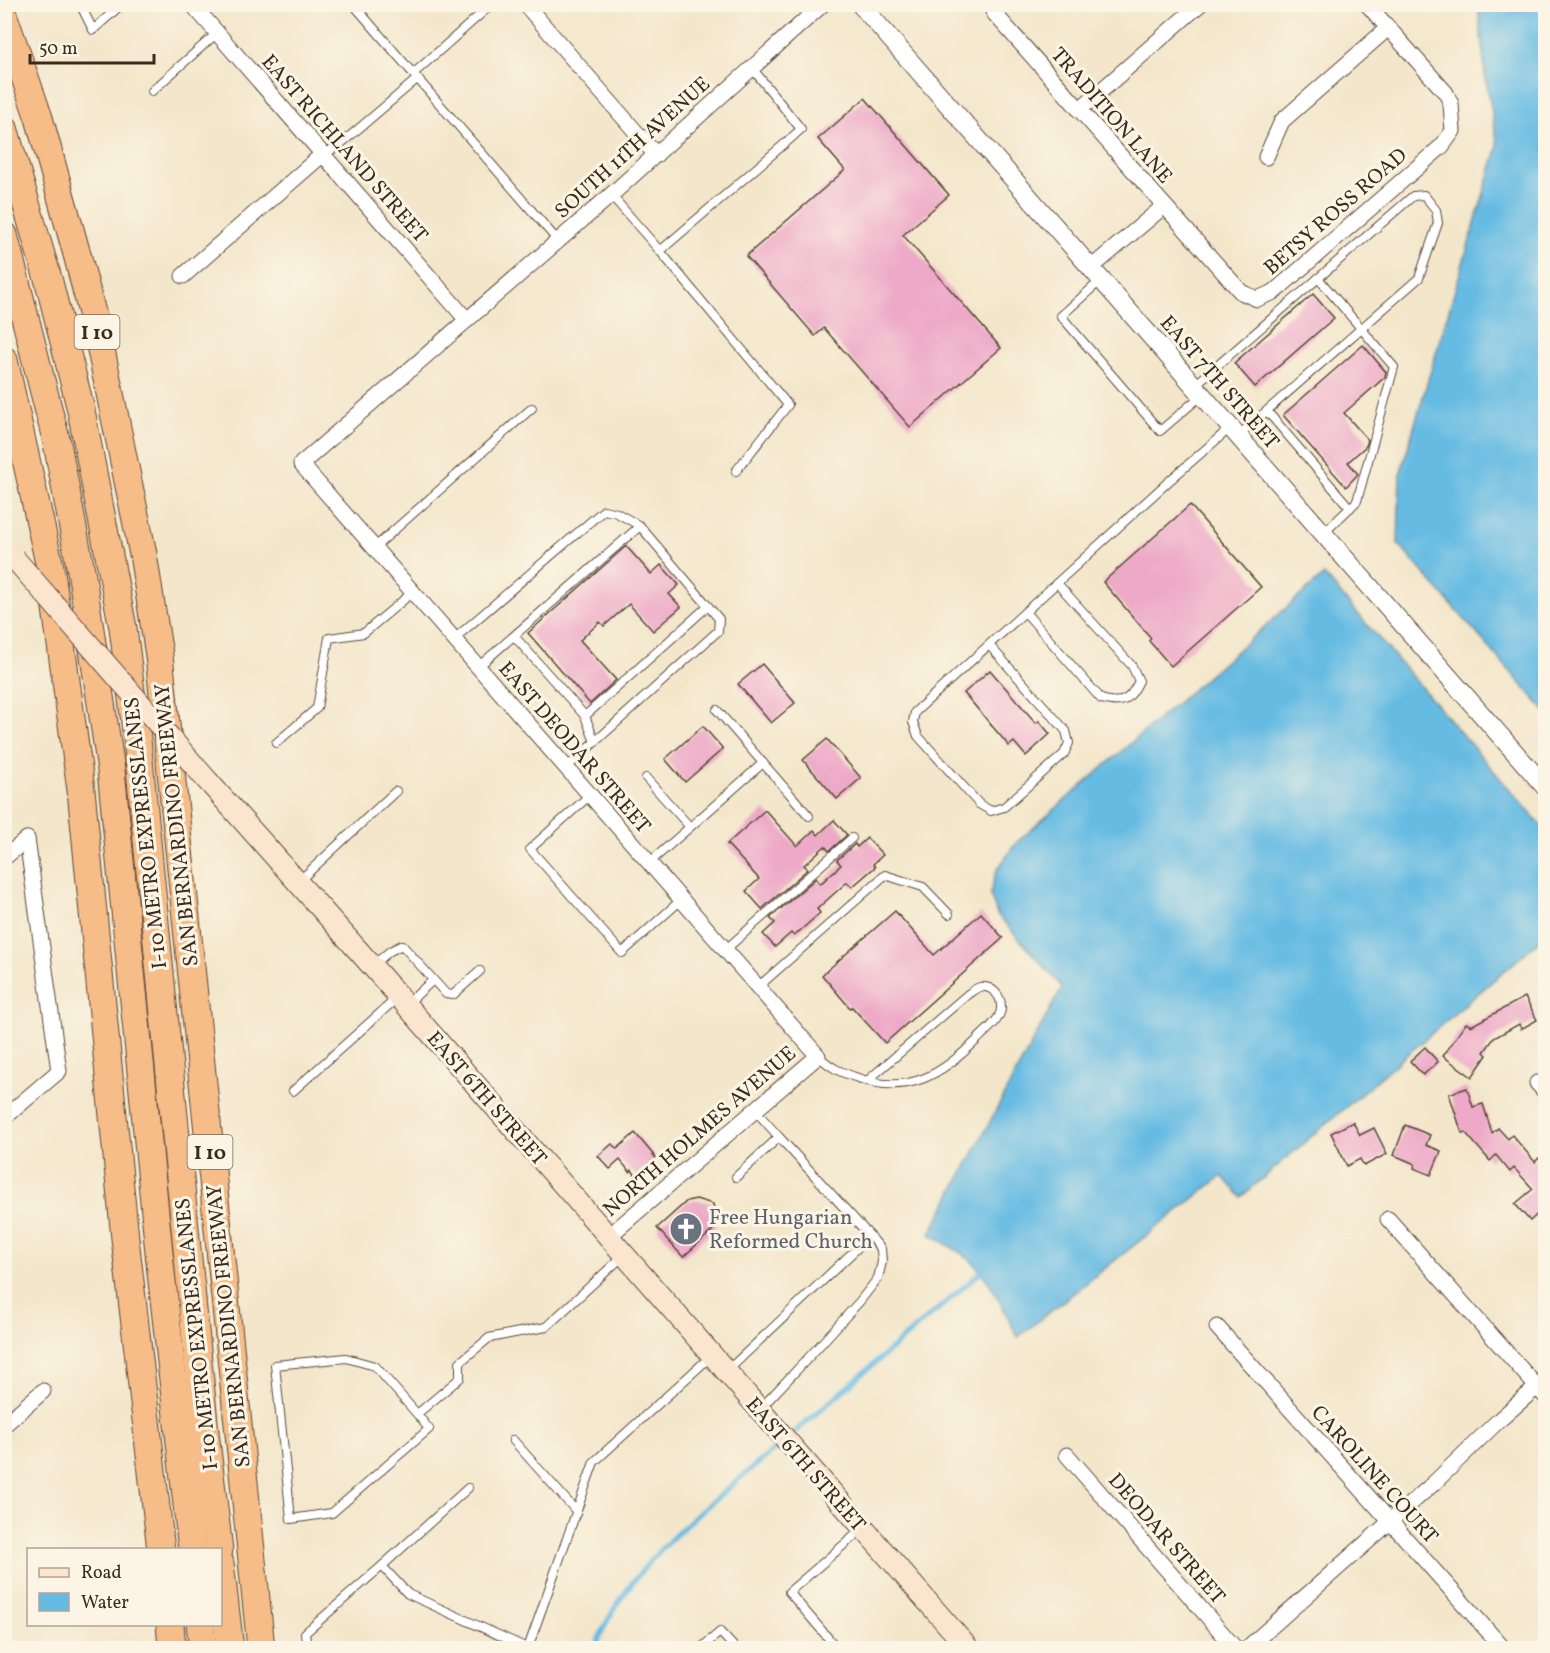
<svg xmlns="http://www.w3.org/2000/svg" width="1550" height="1653" viewBox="0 0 1550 1653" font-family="Vollkorn,serif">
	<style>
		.water { fill: #66bbe3; stroke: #507280; stroke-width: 1.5 }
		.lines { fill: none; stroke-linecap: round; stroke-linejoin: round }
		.stream { stroke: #66bbe3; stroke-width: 5 }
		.building { fill: #eda9c7 }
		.service-casing { stroke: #574638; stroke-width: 10 }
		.minor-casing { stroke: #574638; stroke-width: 17 }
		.tertiary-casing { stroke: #574638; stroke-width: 20 }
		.secondary-casing { stroke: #574638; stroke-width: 23 }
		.motorway-casing { stroke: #574638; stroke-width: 29 }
		.service { stroke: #fff; stroke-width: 8 }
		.minor { stroke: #fff; stroke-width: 15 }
		.tertiary { stroke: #fff; stroke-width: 18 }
		.secondary { stroke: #fce5cf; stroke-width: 21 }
		.motorway { stroke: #f7bd88; stroke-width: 27 }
		.secondary-bridge-casing { stroke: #574638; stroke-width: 23; stroke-linecap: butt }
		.secondary-bridge { stroke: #fce5cf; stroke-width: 21 }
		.labels { text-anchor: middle; stroke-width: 6; stroke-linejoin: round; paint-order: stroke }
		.shield { fill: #fcf5e5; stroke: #75675a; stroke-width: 1.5 }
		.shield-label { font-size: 20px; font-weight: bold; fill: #3b2a1e }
		.street-label { font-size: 21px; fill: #3b2a1e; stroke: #fcf5e5 }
		.worship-label { font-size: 21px; fill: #5b616d; stroke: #fcf5e5; text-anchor: start }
	</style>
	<rect width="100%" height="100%" fill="#fcf5e5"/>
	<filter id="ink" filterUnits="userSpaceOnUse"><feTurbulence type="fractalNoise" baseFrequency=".0167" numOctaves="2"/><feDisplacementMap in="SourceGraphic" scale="12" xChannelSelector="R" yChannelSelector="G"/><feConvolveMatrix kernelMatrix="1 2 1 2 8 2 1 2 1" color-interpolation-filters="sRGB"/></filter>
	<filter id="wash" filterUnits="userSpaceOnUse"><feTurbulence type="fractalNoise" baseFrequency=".008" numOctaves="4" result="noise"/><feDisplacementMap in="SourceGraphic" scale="24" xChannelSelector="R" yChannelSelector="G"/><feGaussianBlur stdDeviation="1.35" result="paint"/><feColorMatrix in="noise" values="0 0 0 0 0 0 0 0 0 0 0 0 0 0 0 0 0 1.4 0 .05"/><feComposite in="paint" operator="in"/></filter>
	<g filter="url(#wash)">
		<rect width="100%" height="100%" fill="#f3e6ca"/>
		<g class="water">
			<polygon points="1478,5 1545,5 1545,711 1398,544 1400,474 1498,146 1485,74"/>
			<path d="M1324,575L1545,830V936L1241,1197L1222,1176L1018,1337C1004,1311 992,1280 970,1260C958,1250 943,1242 930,1234L1062,987L997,914L990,894L997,870L1016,843Z"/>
		</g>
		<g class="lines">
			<g class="stream">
				<polyline points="789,1437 981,1272"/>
				<path d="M595,1648C628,1561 714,1502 782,1443"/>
			</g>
		</g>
		<g id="blocks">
			<g class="building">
				<polygon points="865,98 949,195 903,235 1001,348 910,427 824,328 815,336 746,256 845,170 818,139"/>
				<polygon points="1313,294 1334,318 1255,387 1234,363"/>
				<polygon points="1363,345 1386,372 1385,377 1344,413 1368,440 1366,446 1348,462 1358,474 1346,487 1283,415"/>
				<polygon points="1190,505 1261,587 1171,666 1149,641 1151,638 1103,582"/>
				<polygon points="626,546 651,574 661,565 679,585 669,594 681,607 653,631 629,604 604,626 600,622 580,640 616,680 590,704 528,633"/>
				<polygon points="762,664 795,703 771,723 738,684"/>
				<polygon points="990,670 1036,723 1039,721 1050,734 1026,756 1014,742 1009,746 964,693"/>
				<polygon points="703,726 723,749 685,782 665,759"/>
				<polygon points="827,739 861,778 837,799 803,760"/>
				<polygon points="765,810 797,846 814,830 818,835 834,820 847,835 829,851 825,846 804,865 808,869 762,909 746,891 759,879 727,844"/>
				<polygon points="867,838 883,855 873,864 875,867 852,887 847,882 817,909 820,913 794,936 791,933 775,947 763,934 775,923 770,918 816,878 820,884 841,865 837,860 855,844 857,847"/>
				<polygon points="895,911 934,955 981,913 1003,938 885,1043 852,1007 850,1008 822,975"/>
				<polygon points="1525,997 1537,1020 1521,1029 1519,1024 1494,1038 1484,1052 1487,1055 1472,1077 1443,1056 1466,1023 1471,1026"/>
				<polygon points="1425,1047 1438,1062 1423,1075 1410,1061"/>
				<polygon points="1467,1088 1473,1107 1483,1104 1492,1133 1498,1128 1508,1139 1512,1135 1535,1162 1539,1158 1545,1166 1545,1207 1530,1221 1515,1204 1533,1189 1514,1168 1510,1172 1496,1155 1490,1161 1465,1132 1462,1133 1449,1094"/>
				<polygon points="1353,1122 1360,1135 1374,1128 1387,1154 1364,1166 1360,1159 1347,1166 1331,1133"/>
				<polygon points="1405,1125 1430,1135 1426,1145 1441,1151 1431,1175 1414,1168 1415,1164 1394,1155"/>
				<polygon points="635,1133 656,1158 636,1176 632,1170 630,1172 620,1160 610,1169 598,1156 612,1144 617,1149"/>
				<polygon points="696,1199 713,1204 717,1223 712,1231 683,1257 657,1228 687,1201"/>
			</g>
		</g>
	</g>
	<g filter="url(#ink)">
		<use href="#blocks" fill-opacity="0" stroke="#574638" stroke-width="1.5"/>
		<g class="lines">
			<g class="service-casing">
				<g id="service">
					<polyline points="353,4 558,241"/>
					<polyline points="82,8 93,30 122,4"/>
					<polyline points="413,74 492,4"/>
					<polyline points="152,91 217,33"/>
					<polyline points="323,154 337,147 417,79"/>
					<polyline points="611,195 660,251 789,140 801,129 752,68"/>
					<polyline points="660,251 788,405 736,471"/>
					<polyline points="1318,278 1394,367 1357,501 1324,533"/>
					<polyline points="1101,280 1061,316 1160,431 1202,395"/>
					<polyline points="1195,385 1413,196 1424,195 1436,210 1438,223 1419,278 1239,435"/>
					<polyline points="1267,411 1350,508"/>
					<polyline points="374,548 532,408"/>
					<path d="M1025,612L1101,699C1123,705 1129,701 1139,681L1132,666L1057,583"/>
					<polyline points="515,637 585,716 595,742"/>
					<polyline points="454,639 604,510 617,513 640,526 719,619 718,631 566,768"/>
					<polyline points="989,645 1066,731 1069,743 1064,754 1004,807 991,811 979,804 918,736 913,722 915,712 1169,481 1230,428"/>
					<polyline points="478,667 640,526"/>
					<polyline points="717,710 809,816"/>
					<polyline points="585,716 708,606"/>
					<polyline points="276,743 317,708 329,638 364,633 413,592"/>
					<polyline points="646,778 690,827"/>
					<polyline points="590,795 530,849 622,953 681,900"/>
					<polyline points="649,863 763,763"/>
					<polyline points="298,882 396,791"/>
					<polyline points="725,950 852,838"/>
					<polyline points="373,965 390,951 402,945 446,994 453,995 480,971"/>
					<polyline points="758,987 885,875 923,887 949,914"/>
					<polyline points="408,1003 433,980"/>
					<path d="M818,1056C833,1069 840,1072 858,1078C909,1096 942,1074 978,1039C986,1030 1002,1020 1001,1006C1001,995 991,985 980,987C976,988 971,992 968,994L867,1081"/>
					<polyline points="293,1091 397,998"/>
					<polyline points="755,1110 779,1137"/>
					<polyline points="736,1177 779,1137 870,1236"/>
					<polyline points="727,1371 870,1236 881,1249 882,1262 878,1278 860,1301 810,1356 760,1409"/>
					<polyline points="417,1414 429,1429 332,1513 291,1519 275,1365 346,1358 375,1366 417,1414 460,1378 460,1362 489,1338 546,1327 623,1256"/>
					<polyline points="513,1440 577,1512"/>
					<polyline points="382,1566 468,1488"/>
					<polyline points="835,1646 789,1592 861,1530"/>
					<polyline points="307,1648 305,1633 382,1566 408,1594 527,1648"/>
					<polyline points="528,1648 594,1462 710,1357"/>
					<polyline points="701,1648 720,1632 735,1648"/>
				</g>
			</g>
			<g class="minor-casing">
				<g id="minor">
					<polyline points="192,4 467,320"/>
					<polyline points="525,4 656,155"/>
					<polyline points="990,4 994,13 1241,292 1257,299 1274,292 1442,146 1453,131 1451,104 1446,93 1367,4"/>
					<polyline points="1079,110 1200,4"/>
					<polyline points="1266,157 1282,121 1388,28"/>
					<polyline points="1091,268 1164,206"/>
					<polyline points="183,276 323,154"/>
					<polyline points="4,858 27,839"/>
					<polyline points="1537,1083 1546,1093"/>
					<polyline points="4,1118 59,1071 27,839"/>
					<polyline points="1388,1219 1546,1397"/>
					<polyline points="608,1237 818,1056 301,464 611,195 823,4"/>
					<polyline points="1217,1327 1503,1648"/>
					<polyline points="4,1425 43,1391"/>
					<polyline points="1067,1455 1235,1648"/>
					<polyline points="1247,1648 1434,1483 1498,1421 1546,1379"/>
				</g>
			</g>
			<g class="tertiary-casing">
				<polyline id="tertiary" points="860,4 1546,788"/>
			</g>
			<g class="secondary-casing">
				<polyline id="secondary" points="206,779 372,966 968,1648"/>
			</g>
			<g class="motorway-casing">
				<g id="motorway">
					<polyline points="4,17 39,118 78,258 99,340 143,554 159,655 261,1648"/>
					<polyline points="4,128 49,282 81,410 123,628 137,739 205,1432 219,1550"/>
					<polyline points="4,235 57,443 82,576 111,770 161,1272 192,1550"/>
					<polyline points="4,360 51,572 81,790 125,1238 161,1550"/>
					<polyline points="220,1563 230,1648"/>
					<polyline points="170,1624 172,1648"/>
					<polyline points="200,1624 203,1648"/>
				</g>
			</g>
			<use href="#service" class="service"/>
			<use href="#minor" class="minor"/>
			<use href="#tertiary" class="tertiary"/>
			<use href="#secondary" class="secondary"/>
			<use href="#motorway" class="motorway"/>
			<g class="secondary-bridge-casing">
				<polyline id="secondary-bridge" points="14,558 206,779"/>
			</g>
			<use href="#secondary-bridge" class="secondary-bridge"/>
		</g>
	</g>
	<defs>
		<g id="church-disc" transform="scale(1.725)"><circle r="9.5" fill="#6b7280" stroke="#fcf5e5"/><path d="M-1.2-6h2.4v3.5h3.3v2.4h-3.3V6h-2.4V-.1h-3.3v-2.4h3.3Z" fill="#fff"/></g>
	</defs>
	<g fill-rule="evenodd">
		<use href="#church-disc" x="686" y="1229"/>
	</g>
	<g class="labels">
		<g class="shield">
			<rect x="74.5" y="315" width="45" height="34" rx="4.5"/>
			<rect x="187.5" y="1135" width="45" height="34" rx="4.5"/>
		</g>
		<g class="shield-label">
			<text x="97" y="339">I 10</text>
			<text x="210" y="1159">I 10</text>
		</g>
		<g class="street-label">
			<text transform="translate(1112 115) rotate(49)" y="7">TRADITION LANE</text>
			<text transform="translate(632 147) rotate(-42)" y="7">SOUTH 11TH AVENUE</text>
			<text transform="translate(345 148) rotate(49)" y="7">EAST RICHLAND STREET</text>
			<text transform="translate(1335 211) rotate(-41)" y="7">BETSY ROSS ROAD</text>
			<text transform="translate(1220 382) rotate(49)" y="7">EAST 7TH STREET</text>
			<text transform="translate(575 747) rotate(49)" y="7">EAST DEODAR STREET</text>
			<text transform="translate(176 825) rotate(-96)" y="7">SAN BERNARDINO FREEWAY</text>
			<text transform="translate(145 833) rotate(-96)" y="7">I-10 METRO EXPRESSLANES</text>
			<text transform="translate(487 1098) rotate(49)" y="7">EAST 6TH STREET</text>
			<text transform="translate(699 1131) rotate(-41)" y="7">NORTH HOLMES AVENUE</text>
			<text transform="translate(228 1326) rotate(-96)" y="7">SAN BERNARDINO FREEWAY</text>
			<text transform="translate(196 1334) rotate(-96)" y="7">I-10 METRO EXPRESSLANES</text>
			<text transform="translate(806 1464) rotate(49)" y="7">EAST 6TH STREET</text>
			<text transform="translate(1375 1474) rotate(48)" y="7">CAROLINE COURT</text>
			<text transform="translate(1167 1538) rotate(49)" y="7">DEODAR STREET</text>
		</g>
		<g class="worship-label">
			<text x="709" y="1224">Free Hungarian<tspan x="709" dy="24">Reformed Church</tspan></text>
		</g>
	</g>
	<rect width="1550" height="1653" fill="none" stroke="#fcf5e5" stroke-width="24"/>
	<rect x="27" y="1548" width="195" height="78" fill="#fcf5e5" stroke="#afa495" stroke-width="1.5"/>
	<rect x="39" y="1568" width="30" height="9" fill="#fce5cf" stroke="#afa495" stroke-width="1.5"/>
	<text x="81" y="1578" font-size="18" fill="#3b2a1e">Road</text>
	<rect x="39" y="1593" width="30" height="18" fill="#66bbe3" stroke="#afa495" stroke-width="1.5"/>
	<text x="81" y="1608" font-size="18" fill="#3b2a1e">Water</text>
	<path d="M30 54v9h124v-9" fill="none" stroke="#3b2a1e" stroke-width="3"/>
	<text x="39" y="54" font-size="18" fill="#3b2a1e" stroke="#fcf5e5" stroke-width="4.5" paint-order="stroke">50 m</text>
</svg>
